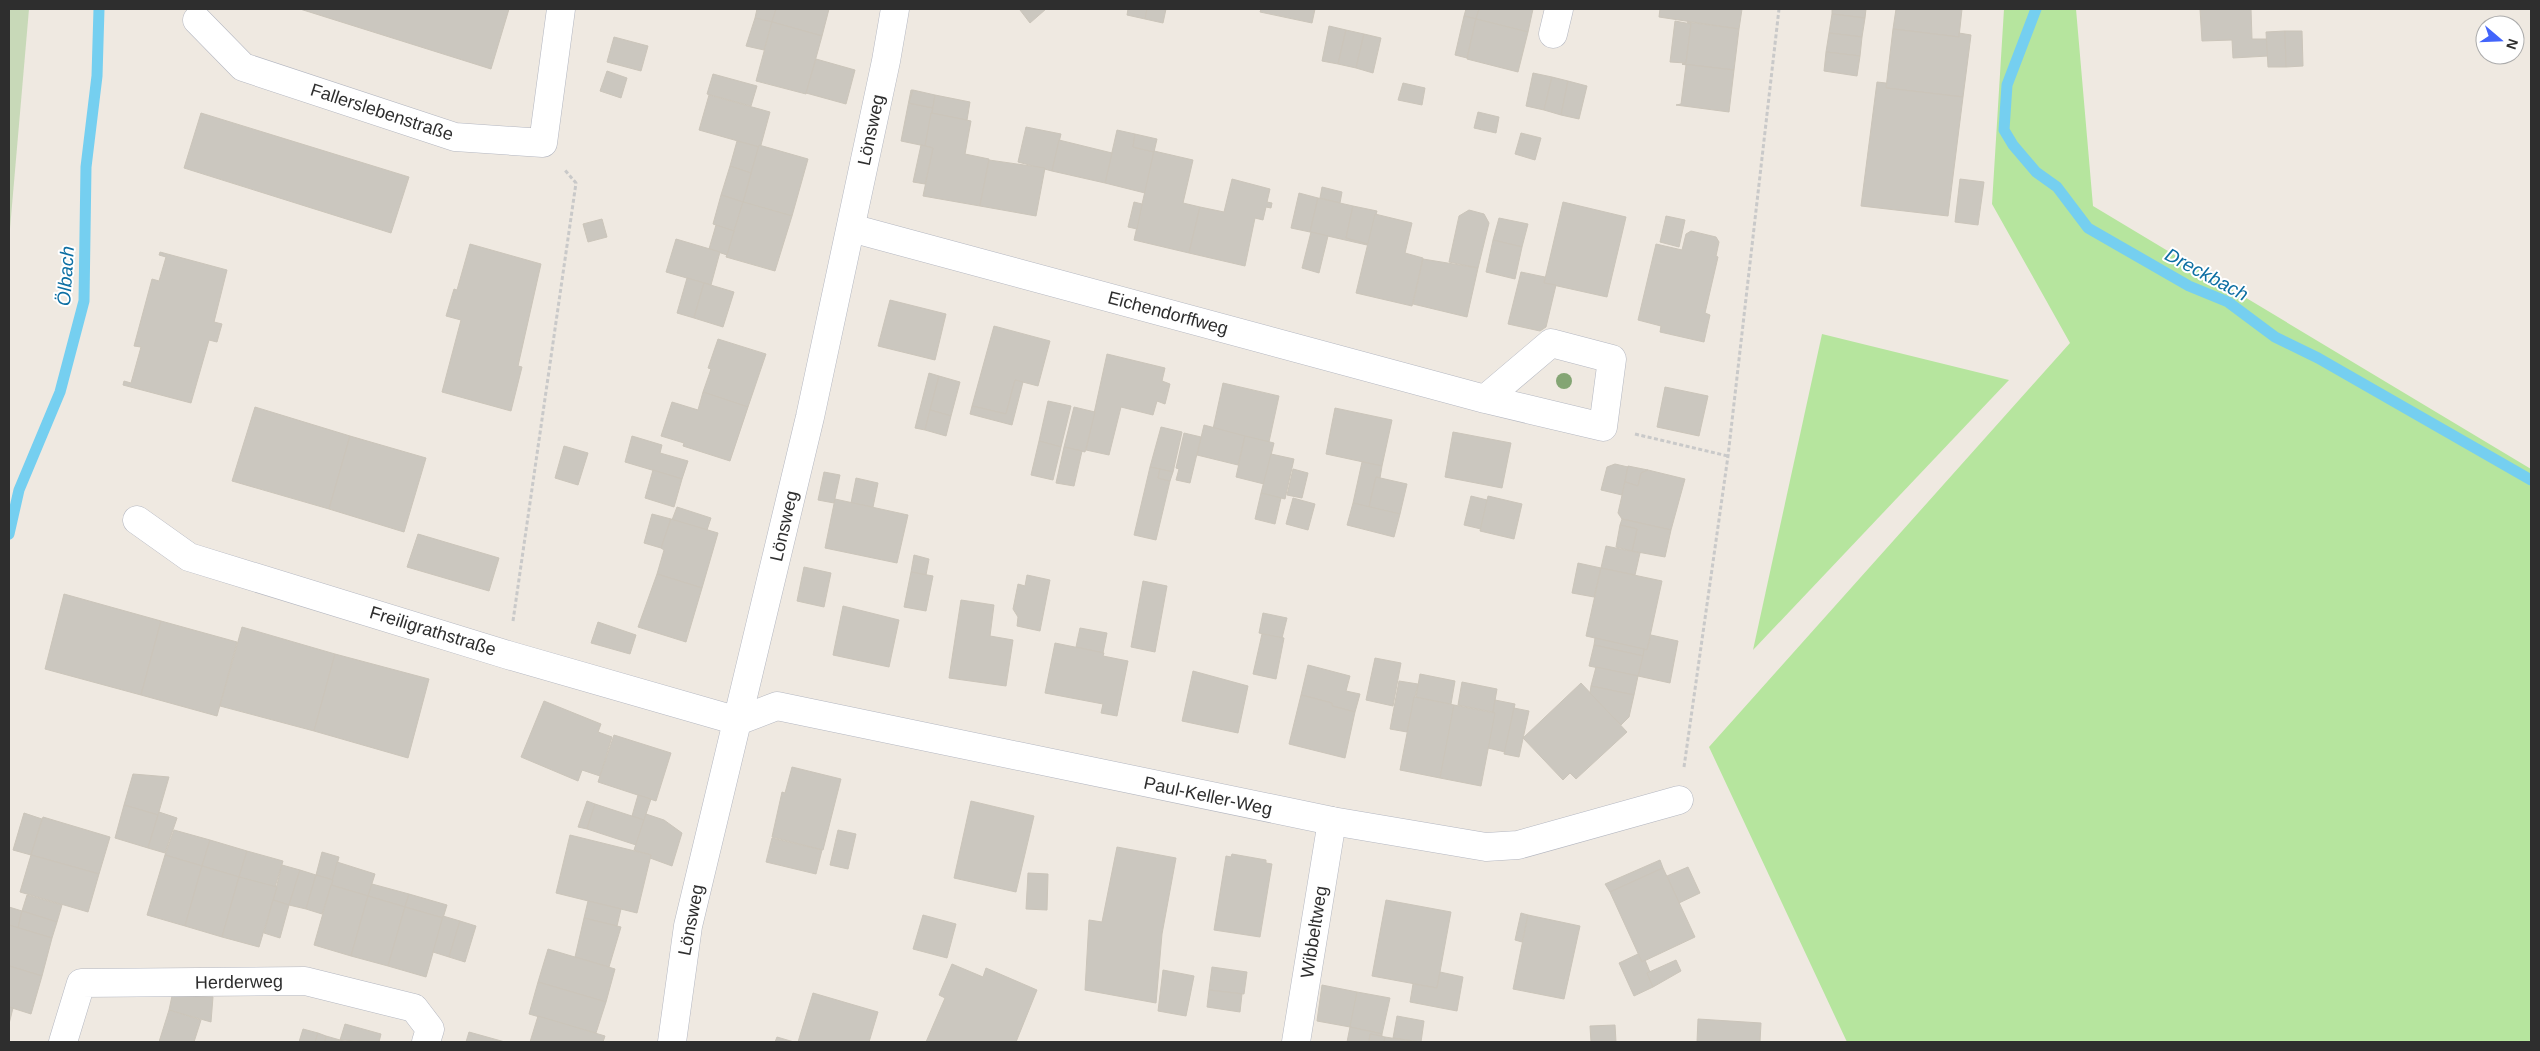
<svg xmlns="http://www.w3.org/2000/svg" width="2540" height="1051" viewBox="0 0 2540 1051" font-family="Helvetica,sans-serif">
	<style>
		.green { fill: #b6e59e }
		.cemetery { fill: #c8d9b8 }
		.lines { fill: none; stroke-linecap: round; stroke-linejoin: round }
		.stream { stroke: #75cff0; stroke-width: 11 }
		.building { fill: #cbc7bf; stroke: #cbc5ba }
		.minor-casing { stroke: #b4b7c1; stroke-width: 29 }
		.path { stroke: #c9c9c9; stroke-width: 3; stroke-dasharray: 4 2.5; stroke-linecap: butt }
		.minor { stroke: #fff; stroke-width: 28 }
		.tree { fill: #84a574 }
		.labels { text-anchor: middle; stroke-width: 4; stroke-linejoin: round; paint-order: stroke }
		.street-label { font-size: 18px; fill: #2e2e2e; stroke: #fff }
		.water-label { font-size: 19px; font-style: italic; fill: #0d6fa3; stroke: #fff }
	</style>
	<rect width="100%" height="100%" fill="#efe9e1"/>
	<g class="green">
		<polygon points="2004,9 2076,9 2093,206 2531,469 2531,1042 1847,1042 1709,747 2070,343 1992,204"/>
		<polygon points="1822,334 2009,380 1753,650"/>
	</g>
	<polygon class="cemetery" points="9,9 29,9 9,240"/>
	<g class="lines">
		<g class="stream">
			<polyline points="2036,9 2007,85 2004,130 2013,145 2036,172 2057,187 2088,228 2189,286 2228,302 2275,337 2318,358 2531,480"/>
			<polyline points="9,534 19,490 60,392 84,301 86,167 97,76 99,9"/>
		</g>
	</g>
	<g class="building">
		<polygon points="300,9 509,9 491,69"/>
		<polygon points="757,9 776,9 772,22 755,18"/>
		<polygon points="776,9 829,9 822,36 772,22"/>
		<polygon points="1046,9 1030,23 1020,10 1021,9"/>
		<polygon points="1128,9 1147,9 1145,19 1127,15"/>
		<polygon points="1147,9 1166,9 1163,23 1145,19"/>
		<polygon points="1261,9 1315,9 1312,23 1260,12"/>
		<polygon points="1466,9 1479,9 1476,19 1464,16"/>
		<polygon points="1479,9 1533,9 1528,32 1476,19"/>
		<polygon points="1660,9 1742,9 1739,29 1659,17"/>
		<polygon points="1832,9 1866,9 1865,18 1832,14"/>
		<polygon points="1896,9 1962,9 1959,37 1893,29"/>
		<polygon points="2200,9 2251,9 2252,39 2267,39 2268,56 2233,58 2232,40 2202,41"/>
		<polygon points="1832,14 1865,18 1862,37 1829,33"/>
		<polygon points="1464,16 1476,19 1467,58 1455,55"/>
		<polygon points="755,18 772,22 764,50 746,46"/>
		<polygon points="1476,19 1528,32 1518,72 1467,59"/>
		<polygon points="1675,21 1691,24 1686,63 1670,62"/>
		<polygon points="772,22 822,36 806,94 756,81"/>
		<polygon points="1687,22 1739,29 1734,70 1682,64 1686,63 1691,24"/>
		<polygon points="1329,26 1346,30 1338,64 1322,61"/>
		<polygon points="1893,29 1959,37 1959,33 1971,35 1963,97 1886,88"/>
		<polygon points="1346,30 1364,34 1356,68 1338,64"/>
		<polygon points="2285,31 2286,67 2268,67 2266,32"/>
		<polygon points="2285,31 2302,31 2303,66 2286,67"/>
		<polygon points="1829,33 1862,37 1860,56 1826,52"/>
		<polygon points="1364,34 1381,38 1373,73 1356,68"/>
		<polygon points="614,37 648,46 641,71 607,62"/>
		<polygon points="1826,52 1860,56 1857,76 1824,71"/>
		<polygon points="816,59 855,70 846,104 806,93"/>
		<polygon points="1682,64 1734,70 1729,112 1676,105 1681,104 1686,65"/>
		<polygon points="607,71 627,78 621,98 600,91"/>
		<polygon points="1533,73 1552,77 1544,110 1526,106"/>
		<polygon points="713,74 757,86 751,106 707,94"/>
		<polygon points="1552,77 1568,81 1561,115 1544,110"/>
		<polygon points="1568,81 1587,86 1579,119 1561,115"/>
		<polygon points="1877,82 1886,83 1886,88 1963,97 1948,216 1861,206"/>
		<polygon points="1403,83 1425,88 1422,105 1398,100"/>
		<polygon points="911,90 913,90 909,103 933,108 925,146 901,141"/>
		<polygon points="913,90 935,95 933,108 909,103"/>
		<polygon points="709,95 770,112 761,145 759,147 699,130"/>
		<polygon points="935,95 970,102 967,120 932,113"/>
		<polygon points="1478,112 1499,117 1496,133 1474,128"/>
		<polygon points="201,113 409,177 391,233 184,168"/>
		<polygon points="931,113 971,121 965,154 989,159 980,206 923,196 933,148 925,146"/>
		<polygon points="1026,127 1061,134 1052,171 1018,162"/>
		<polygon points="1117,130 1135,134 1133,147 1154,152 1145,193 1105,183"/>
		<polygon points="1521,133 1541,138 1535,160 1515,154"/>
		<polygon points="1135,134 1157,139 1154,152 1133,147"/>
		<polygon points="1059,140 1112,153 1105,183 1052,171"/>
		<polygon points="737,141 759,147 751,173 730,166"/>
		<polygon points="759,145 808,159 792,216 743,202"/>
		<polygon points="921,145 933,148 925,184 913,182"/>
		<polygon points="1154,151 1193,160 1183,203 1200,207 1189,253 1134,240"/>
		<polygon points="989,160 1045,168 1036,216 980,206"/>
		<polygon points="730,166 751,173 743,202 721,195"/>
		<polygon points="1232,179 1270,189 1267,202 1272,203 1271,208 1266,207 1263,220 1255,218 1245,266 1189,253 1200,207 1224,212"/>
		<polygon points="1960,179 1984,182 1978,225 1955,222"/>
		<polygon points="1322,187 1342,192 1340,203 1320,198"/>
		<polygon points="1299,193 1318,198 1310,232 1291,228"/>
		<polygon points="721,195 743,202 734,231 713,224"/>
		<polygon points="1318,198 1353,206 1346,238 1367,243 1367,245 1310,232"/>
		<polygon points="743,202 792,216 775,271 726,257"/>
		<polygon points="1134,202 1142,204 1137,229 1128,227"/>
		<polygon points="1563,202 1626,217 1607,297 1544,283"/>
		<polygon points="1353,206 1377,211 1368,244 1346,238"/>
		<polygon points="1469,210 1484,214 1489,223 1478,268 1449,262 1459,216"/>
		<polygon points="1375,214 1412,223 1405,253 1423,258 1412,306 1356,293"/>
		<polygon points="1666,216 1685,220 1679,247 1660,242"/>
		<polygon points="1499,218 1528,224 1522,247 1493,240"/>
		<polygon points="602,219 607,237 588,242 583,224"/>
		<polygon points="716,225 734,231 727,255 709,249"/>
		<polygon points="1691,231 1716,237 1719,242 1716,256 1718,257 1705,313 1710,315 1704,342 1660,332 1661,326 1638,320 1656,244 1682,250 1686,234"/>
		<polygon points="1311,232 1328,236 1319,273 1302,268"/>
		<polygon points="676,239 720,252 711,285 666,272"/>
		<polygon points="1493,240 1522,247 1515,279 1486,272"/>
		<polygon points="470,244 541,264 518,366 522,367 511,411 442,392 461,320 446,316 454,289 457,290"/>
		<polygon points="160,252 227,270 214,322 222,324 217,342 209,340 191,403 123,385 124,381 131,383 141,347 134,346 152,279 159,281 166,257 159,255"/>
		<polygon points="1423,259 1478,268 1467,317 1413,304"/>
		<polygon points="1521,272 1545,277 1544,283 1556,285 1546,327 1540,331 1508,324"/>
		<polygon points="687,278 704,283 694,318 677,313"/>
		<polygon points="704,283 734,292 723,327 694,318"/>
		<polygon points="890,300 946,314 935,360 878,346"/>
		<polygon points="994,326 1050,341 1038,386 1015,380 1006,414 972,406"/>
		<polygon points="718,339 766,354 748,407 703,392 711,369 708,368"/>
		<polygon points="1107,354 1165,368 1162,381 1170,384 1165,404 1157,401 1153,415 1121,407 1109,455 1086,450"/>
		<polygon points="929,373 939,376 925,430 915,428"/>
		<polygon points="939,376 960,382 951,416 930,410"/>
		<polygon points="1015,380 1023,382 1012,425 970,414 972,406 1006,414"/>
		<polygon points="1223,383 1279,396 1269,442 1213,429"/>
		<polygon points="1665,387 1708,396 1699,436 1657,427"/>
		<polygon points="703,392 748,407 730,461 683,446 684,443 661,436 672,402 698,410"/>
		<polygon points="1048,401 1071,406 1061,447 1039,441"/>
		<polygon points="255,407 350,436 329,509 232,481"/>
		<polygon points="1074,407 1095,412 1085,452 1064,447"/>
		<polygon points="1335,408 1392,420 1382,466 1326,454"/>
		<polygon points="930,410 951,416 946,436 925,430"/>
		<polygon points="1204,425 1245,436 1238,465 1197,455"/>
		<polygon points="1161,427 1182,432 1173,472 1150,467"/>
		<polygon points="1453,432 1511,443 1502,488 1445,477"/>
		<polygon points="1184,433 1201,437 1190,483 1176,480 1179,469 1176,468"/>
		<polygon points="350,436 426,458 404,532 329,509"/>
		<polygon points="632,436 662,445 660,453 688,461 682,479 625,462"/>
		<polygon points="1245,436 1274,443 1264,484 1236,477"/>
		<polygon points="1039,441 1061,447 1053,480 1031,475"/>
		<polygon points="564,446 588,453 578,485 555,478"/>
		<polygon points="1064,447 1082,451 1074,486 1056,483"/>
		<polygon points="1271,454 1294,459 1285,499 1261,493"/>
		<polygon points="1362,462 1382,466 1380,478 1376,477 1369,507 1353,503"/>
		<polygon points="1615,464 1628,467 1622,495 1601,490 1607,467"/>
		<polygon points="1628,466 1648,470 1641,473 1638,486 1625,482"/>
		<polygon points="1150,467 1160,469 1158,478 1170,481 1156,540 1134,535"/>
		<polygon points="1160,469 1173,472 1170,481 1158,478"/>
		<polygon points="1293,469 1308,473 1302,498 1287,495"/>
		<polygon points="653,470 682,479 674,507 645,498"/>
		<polygon points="1648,470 1685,479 1671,530 1622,519 1618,513 1625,482 1638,486 1641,473"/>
		<polygon points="824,472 840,475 834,503 818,500"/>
		<polygon points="1376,477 1407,484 1400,514 1369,507"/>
		<polygon points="856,478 878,483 873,507 851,503"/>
		<polygon points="1261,493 1281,498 1275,524 1255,519"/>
		<polygon points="1471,496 1487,500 1481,529 1464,525"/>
		<polygon points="1488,496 1522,504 1514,539 1480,531"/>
		<polygon points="1293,498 1315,504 1308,530 1286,524"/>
		<polygon points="835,499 908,515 897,563 825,548"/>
		<polygon points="1353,503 1400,514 1394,537 1347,525"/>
		<polygon points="677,507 711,518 707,530 672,520"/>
		<polygon points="652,514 671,519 661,548 644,543"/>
		<polygon points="671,519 718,533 702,588 657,574 664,550 661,548"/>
		<polygon points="1622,519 1671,530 1665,557 1632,551 1637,529 1620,525"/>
		<polygon points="1620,525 1637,529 1632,551 1616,547"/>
		<polygon points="418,534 499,558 489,591 407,567"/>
		<polygon points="1606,546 1640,553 1635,575 1601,568"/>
		<polygon points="914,555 929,559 926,575 911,572"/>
		<polygon points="1578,563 1601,568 1594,597 1572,593"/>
		<polygon points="804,567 831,573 824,607 797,601"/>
		<polygon points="1601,568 1662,581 1647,650 1586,636"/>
		<polygon points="911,572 933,576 926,611 904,607"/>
		<polygon points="657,574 702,588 686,642 638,627"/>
		<polygon points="1027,575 1050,580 1040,631 1017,626 1018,617 1013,609 1018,584 1025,586"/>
		<polygon points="1143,581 1167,586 1155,652 1131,647"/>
		<polygon points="64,594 161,621 141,695 45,669"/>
		<polygon points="961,600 994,605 990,636 1013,640 1006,686 949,678"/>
		<polygon points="843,606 899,620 889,667 833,655"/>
		<polygon points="1263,613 1287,618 1282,638 1259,633"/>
		<polygon points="161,621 237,642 217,716 141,695"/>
		<polygon points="598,622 636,635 630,654 591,643"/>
		<polygon points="242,627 335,654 314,731 220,706"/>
		<polygon points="1080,628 1107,633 1103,653 1076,647"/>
		<polygon points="1262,634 1284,638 1276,679 1253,674"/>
		<polygon points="1651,635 1678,641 1670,683 1638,676 1644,649 1647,650"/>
		<polygon points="1595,638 1644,649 1643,656 1594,645"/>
		<polygon points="1055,643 1104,653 1103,656 1128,661 1117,716 1101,713 1103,704 1045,693"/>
		<polygon points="1594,645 1643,656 1638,676 1589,666"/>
		<polygon points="335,654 429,679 408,758 314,731"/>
		<polygon points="1375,658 1401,663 1393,706 1366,700"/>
		<polygon points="1308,665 1350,676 1346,691 1360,694 1355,712 1332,706 1332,703 1301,695"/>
		<polygon points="1596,667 1638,676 1634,695 1591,686"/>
		<polygon points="1193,671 1248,686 1238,733 1182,721"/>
		<polygon points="1420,674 1455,681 1451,704 1416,697"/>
		<polygon points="1399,681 1418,684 1407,732 1390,729"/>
		<polygon points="1462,682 1497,689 1493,712 1458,705"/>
		<polygon points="1581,683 1627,732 1576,779 1570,773 1563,780 1523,738"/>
		<polygon points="1591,686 1634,695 1629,717 1621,725 1590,693"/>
		<polygon points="1301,695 1332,703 1332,706 1355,712 1345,758 1289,744"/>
		<polygon points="1414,697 1454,705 1440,778 1400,770"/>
		<polygon points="1495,700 1515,704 1505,752 1488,748"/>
		<polygon points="544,701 601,724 598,732 612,737 600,776 582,770 578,781 521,757"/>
		<polygon points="1454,705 1495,713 1481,786 1440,778"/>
		<polygon points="1514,708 1529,711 1519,757 1504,754"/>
		<polygon points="614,735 671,753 656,801 598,782"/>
		<polygon points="792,767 841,779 823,850 772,837 782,792 785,793"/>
		<polygon points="133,774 169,777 158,815 124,805"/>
		<polygon points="638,795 651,799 644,820 632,816"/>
		<polygon points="587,801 595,804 587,829 578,827"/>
		<polygon points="971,801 1034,816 1016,892 954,878"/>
		<polygon points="595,804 644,820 636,845 587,829"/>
		<polygon points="124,805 158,815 148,848 115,838"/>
		<polygon points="159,812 177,818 165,853 148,848"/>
		<polygon points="24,813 42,819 31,855 13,850"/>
		<polygon points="646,814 664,820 682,833 672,866 650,858 651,855 634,850"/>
		<polygon points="43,817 110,837 99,874 31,855"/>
		<polygon points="174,830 210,840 202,866 165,855"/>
		<polygon points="838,830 856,834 848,869 830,865"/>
		<polygon points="570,835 651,855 637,913 556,893"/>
		<polygon points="772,838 822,850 816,874 766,862"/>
		<polygon points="210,840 247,851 239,877 202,866"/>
		<polygon points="1117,847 1176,858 1162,934 1156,1003 1085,990 1089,920 1102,922"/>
		<polygon points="247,851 283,861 275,887 239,877"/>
		<polygon points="322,852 339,857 333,880 316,875"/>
		<polygon points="1232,854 1266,860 1266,863 1272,864 1260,937 1214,930 1226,856 1231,857"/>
		<polygon points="31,855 99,874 88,912 20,892"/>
		<polygon points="165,855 202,866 185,926 147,915"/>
		<polygon points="1660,860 1663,868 1610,892 1605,884"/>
		<polygon points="337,862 375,874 368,896 331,885"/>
		<polygon points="282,865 300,870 289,905 273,900"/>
		<polygon points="202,866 239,877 222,937 185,926"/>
		<polygon points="1688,867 1700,893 1679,903 1667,876"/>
		<polygon points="1663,868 1695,937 1642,962 1610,892"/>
		<polygon points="300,870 316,875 306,909 289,905"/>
		<polygon points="1028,873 1048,874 1047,910 1026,909"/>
		<polygon points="316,875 333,880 322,914 306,909"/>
		<polygon points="239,877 277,887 259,947 222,937"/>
		<polygon points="372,884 409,894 405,907 368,896"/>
		<polygon points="331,885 368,896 351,956 314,945"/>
		<polygon points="409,894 447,905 443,918 405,907"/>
		<polygon points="27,895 62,905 57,922 22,911"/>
		<polygon points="368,896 405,907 388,966 351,956"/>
		<polygon points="273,900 289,905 280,938 264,933"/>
		<polygon points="1386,900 1451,912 1437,988 1372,976"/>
		<polygon points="588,901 621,909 617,926 584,918"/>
		<polygon points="9,907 22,911 18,928 9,925"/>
		<polygon points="405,907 443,918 426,977 388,966"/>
		<polygon points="22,911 57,922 52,938 18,928"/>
		<polygon points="1521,913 1528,915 1522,942 1515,940"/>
		<polygon points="923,915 956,924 947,958 913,949"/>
		<polygon points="1528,915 1580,926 1564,999 1513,989"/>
		<polygon points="443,916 460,921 449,957 433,952"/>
		<polygon points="584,918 621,927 609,967 575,957"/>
		<polygon points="460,921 476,926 465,962 449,957"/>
		<polygon points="9,925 52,938 42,976 9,966"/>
		<polygon points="548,949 615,969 606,1002 538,982"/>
		<polygon points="1638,954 1642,962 1645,960 1650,972 1647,973 1653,987 1634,996 1619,963"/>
		<polygon points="1676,960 1681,971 1653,987 1647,973"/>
		<polygon points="952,964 983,977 986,968 1037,990 1016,1042 926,1042 945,998 939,995"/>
		<polygon points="9,966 42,976 31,1014 9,1007"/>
		<polygon points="1212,967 1247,972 1244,994 1209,990"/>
		<polygon points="1163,970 1194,976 1186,1016 1158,1011"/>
		<polygon points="1440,972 1463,977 1457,1011 1410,1002 1413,984 1437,988"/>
		<polygon points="538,982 606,1002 596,1033 529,1014"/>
		<polygon points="1322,985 1357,992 1350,1027 1317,1021"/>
		<polygon points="1209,990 1242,994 1240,1012 1207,1007"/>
		<polygon points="1357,992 1390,998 1382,1034 1350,1027"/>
		<polygon points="813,993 878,1012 869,1042 798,1042"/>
		<polygon points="172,996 213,997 211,1022 169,1010"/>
		<polygon points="9,1007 13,1008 9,1024"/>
		<polygon points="169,1010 201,1020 194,1042 159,1042"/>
		<polygon points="538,1016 605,1036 603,1042 530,1042"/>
		<polygon points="1397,1016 1424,1021 1421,1042 1393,1038"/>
		<polygon points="1698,1019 1761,1023 1760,1042 1697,1042"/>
		<polygon points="345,1024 381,1034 379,1042 340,1040"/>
		<polygon points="1615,1025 1616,1042 1591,1042 1590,1026"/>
		<polygon points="1350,1027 1382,1034 1382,1036 1370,1034 1369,1042 1347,1042"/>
		<polygon points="303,1029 318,1033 315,1042 299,1042"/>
		<polygon points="469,1032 505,1042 466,1042"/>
		<polygon points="318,1033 326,1036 325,1042 315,1042"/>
		<polygon points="1370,1034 1385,1037 1384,1042 1369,1042"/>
		<polygon points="326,1036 347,1042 325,1042"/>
		<polygon points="777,1037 794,1042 775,1042"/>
		<polygon points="1385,1037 1417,1042 1384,1042"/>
	</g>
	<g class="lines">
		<g class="minor-casing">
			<g id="minor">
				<polyline points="197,20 243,67 455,137 543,143 561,9"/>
				<polyline points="1553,34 1559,9"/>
				<polyline points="851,228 1485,399 1603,427 1612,359 1551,343 1485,399"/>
				<polyline points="137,520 189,557 508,655 738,721"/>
				<polyline points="738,721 777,706 1332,821 1486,847 1518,845 1679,800"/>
				<polyline points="63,1042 81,983 305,981 414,1008 430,1029 426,1042"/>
				<polyline points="672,1042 688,926 810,417 886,61 895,9"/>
				<polyline points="1296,1042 1332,821"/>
			</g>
		</g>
		<g class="path">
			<polyline points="1635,434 1728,456"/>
			<polyline points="513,621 576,183 564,169"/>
			<polyline points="1684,767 1728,456 1779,9"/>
		</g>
		<use href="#minor" class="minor"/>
	</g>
	<circle class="tree" cx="1564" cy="381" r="8"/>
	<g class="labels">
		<g class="street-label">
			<text transform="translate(382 112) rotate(18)" y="6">Fallerslebenstraße</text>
			<text transform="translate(871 130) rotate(-78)" y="6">Lönsweg</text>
			<text transform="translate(1168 313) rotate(15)" y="6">Eichendorffweg</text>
			<text transform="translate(784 526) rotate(-77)" y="6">Lönsweg</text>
			<text transform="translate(433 631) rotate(17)" y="6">Freiligrathstraße</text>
			<text transform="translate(1208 796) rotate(12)" y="6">Paul-Keller-Weg</text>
			<text transform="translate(691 920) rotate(-79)" y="6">Lönsweg</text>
			<text transform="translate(1314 932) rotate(-81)" y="6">Wibbeltweg</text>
			<text transform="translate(239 982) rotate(-1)" y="6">Herderweg</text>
		</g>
		<g class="water-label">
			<text transform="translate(2207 274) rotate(28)" y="7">Dreckbach</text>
			<text transform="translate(65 276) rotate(-86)" y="7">Ölbach</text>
		</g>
	</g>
	<rect width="2540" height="1051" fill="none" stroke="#2e2e2e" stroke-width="20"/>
	<g transform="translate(2500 40) rotate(109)"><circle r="24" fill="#ffffff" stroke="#ababab"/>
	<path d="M0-4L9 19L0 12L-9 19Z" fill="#4264fb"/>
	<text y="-8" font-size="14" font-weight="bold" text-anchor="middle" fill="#2e2e2e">N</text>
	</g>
</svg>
